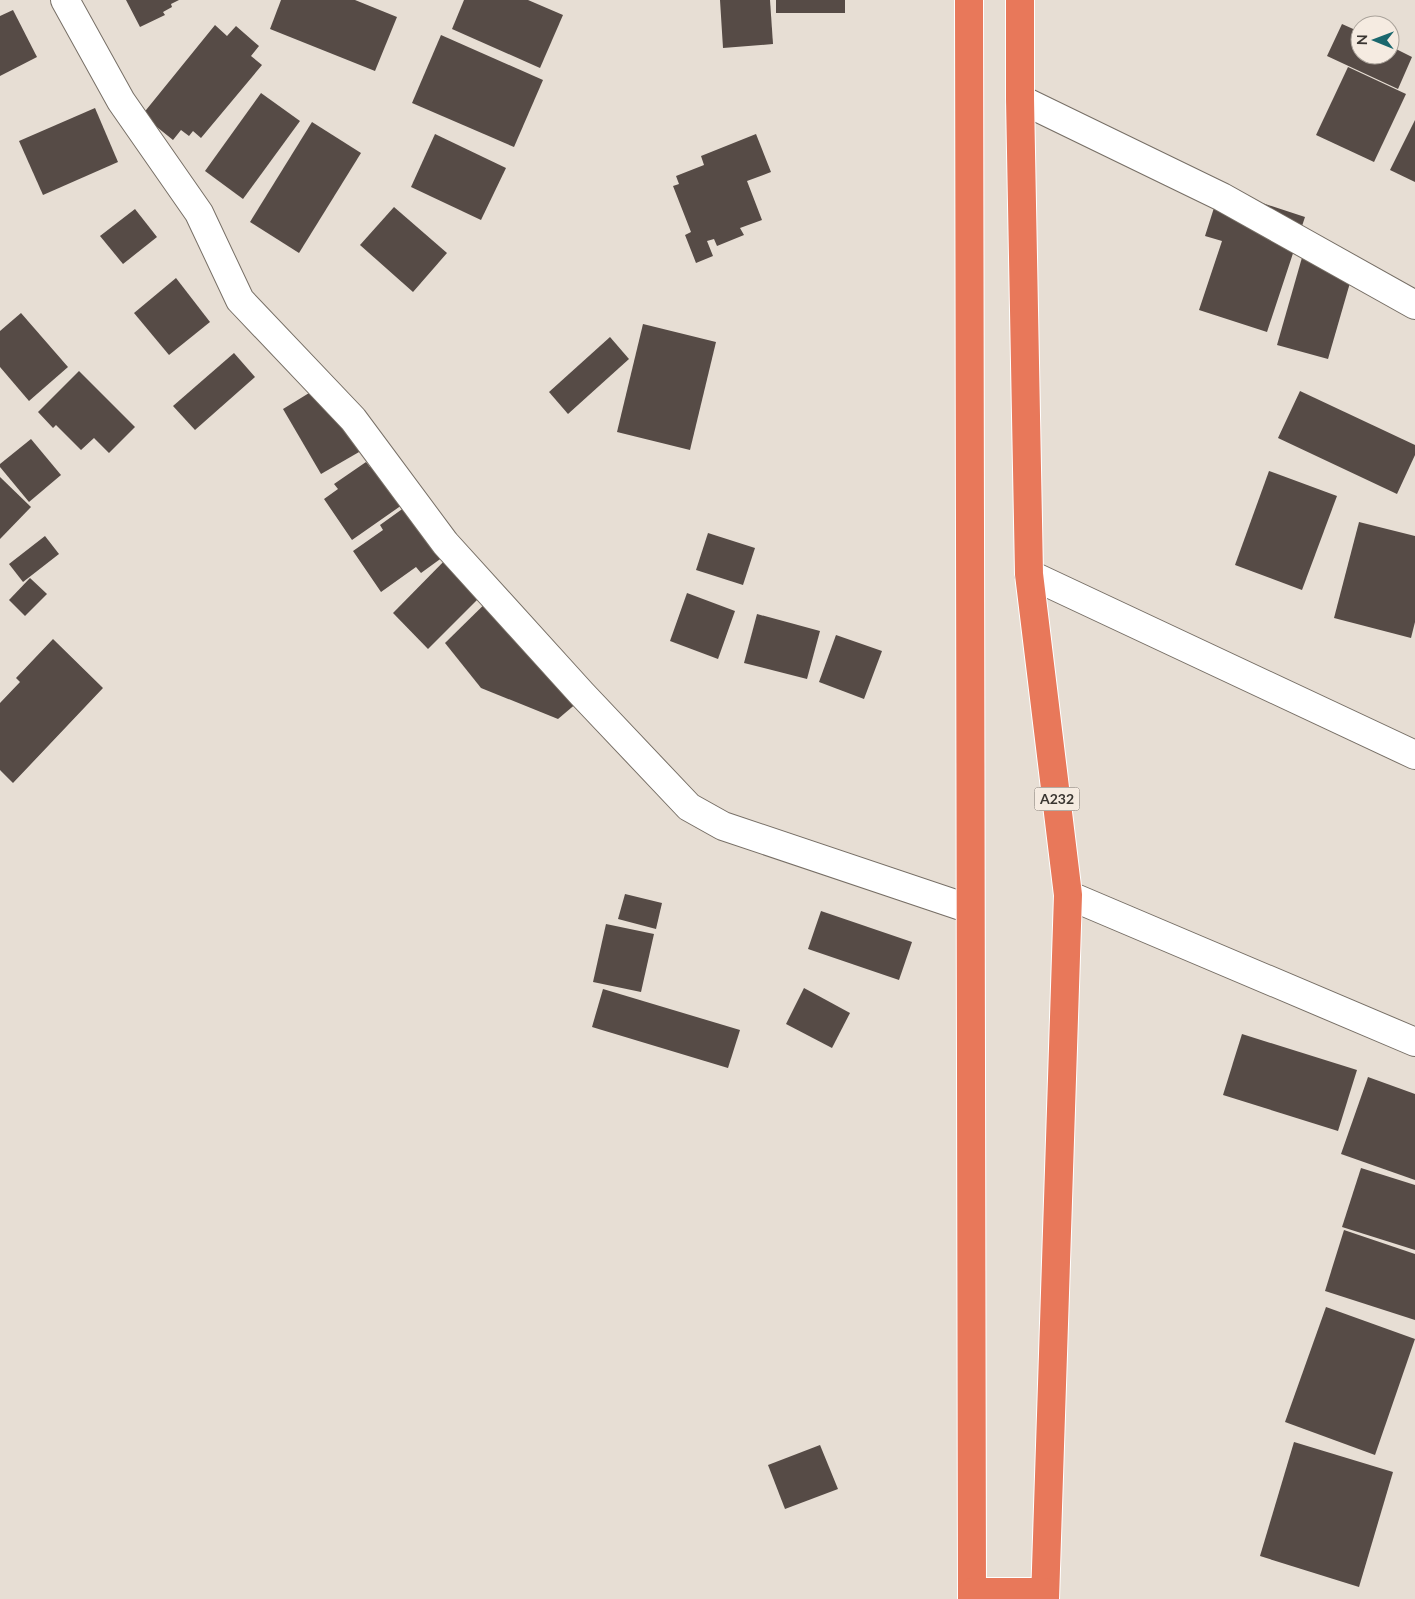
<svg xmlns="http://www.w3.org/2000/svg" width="1415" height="1599" viewBox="0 0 1415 1599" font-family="Lato,sans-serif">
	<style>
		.building { fill: #564b46 }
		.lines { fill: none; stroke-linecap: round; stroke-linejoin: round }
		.street-casing { stroke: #776f66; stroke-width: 30 }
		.highway-casing { stroke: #fff; stroke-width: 30 }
		.street { stroke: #fff; stroke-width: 28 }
		.highway { stroke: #e8785a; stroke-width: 28 }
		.labels { text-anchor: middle; stroke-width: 5; stroke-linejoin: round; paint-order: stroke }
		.shield { fill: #f5ebe1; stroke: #726c66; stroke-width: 1 }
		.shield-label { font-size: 14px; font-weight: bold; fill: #3a3632 }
	</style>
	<rect width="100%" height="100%" fill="#e7ded4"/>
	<g class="building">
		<polygon points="126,0 179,0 171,4 172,7 163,12 165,15 140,27"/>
		<polygon points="281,0 355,0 397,17 375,71 270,29"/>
		<polygon points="464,0 528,0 563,15 540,68 452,29"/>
		<polygon points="720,0 770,0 773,44 723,48"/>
		<rect x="776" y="0" width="69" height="13"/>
		<polygon points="13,10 37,57 0,76 0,16"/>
		<polygon points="1342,24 1360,32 1360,55 1390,55 1390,46 1412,57 1398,89 1327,56"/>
		<polygon points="215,25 227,36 236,26 259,46 251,56 262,65 201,138 193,131 189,136 181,130 173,140 142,115"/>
		<polygon points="441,35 543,80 514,147 412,103"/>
		<polygon points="1348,67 1406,94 1374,162 1316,135"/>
		<polygon points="261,93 300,121 243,199 205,171"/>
		<polygon points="95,108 118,162 43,195 19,141"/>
		<polygon points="1415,120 1415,182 1390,170"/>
		<polygon points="312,122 361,153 299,253 250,222"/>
		<polygon points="435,134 506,168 481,220 411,187"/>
		<polygon points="756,134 771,172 747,181 762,220 740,228 744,235 717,246 714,239 707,241 713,256 696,263 685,235 691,232 673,186 679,184 676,176 704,165 701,156"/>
		<polygon points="1220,189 1305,217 1267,332 1199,310 1222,241 1205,236"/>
		<polygon points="394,207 447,253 413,292 360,245"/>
		<polygon points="135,209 157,237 123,264 100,236"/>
		<polygon points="1305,247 1356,262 1328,359 1277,345"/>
		<polygon points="176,278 210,322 169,355 134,313"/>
		<polygon points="21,313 68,367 29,401 0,367 0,331"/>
		<polygon points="643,324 716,342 690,450 617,432"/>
		<polygon points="610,337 629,359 568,414 549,392"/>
		<polygon points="234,353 255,377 195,430 173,406"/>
		<polygon points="79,371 135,427 109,453 94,438 81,450 56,425 53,428 38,412"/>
		<polygon points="327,382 366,448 321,474 283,409"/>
		<polygon points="1300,391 1415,445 1415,455 1397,494 1278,438"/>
		<polygon points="31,439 61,475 29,502 0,467 0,464"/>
		<polygon points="384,457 412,498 352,540 324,499 338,489 334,484 366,462 370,467"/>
		<polygon points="1269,471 1337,496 1302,590 1235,565"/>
		<polygon points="0,477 31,507 0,539"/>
		<polygon points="419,497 454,549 421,573 416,567 381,592 353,551 383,530 380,525"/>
		<polygon points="1359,522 1415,536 1415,622 1411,638 1334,618"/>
		<polygon points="708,533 755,548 743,585 696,570"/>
		<polygon points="45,536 59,554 23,582 9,564"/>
		<polygon points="453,552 489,588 428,649 393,613"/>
		<polygon points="30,578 47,594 25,616 9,600"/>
		<polygon points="503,586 591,691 558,719 481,688 445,643"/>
		<polygon points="687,593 735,611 718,659 670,641"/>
		<polygon points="757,614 820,631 807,679 744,663"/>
		<polygon points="836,635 882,651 864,699 819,682"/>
		<polygon points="53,639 103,688 13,783 0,770 0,703 20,682 16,678"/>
		<polygon points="625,894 662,903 656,929 618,919"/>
		<polygon points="821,911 912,942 899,980 808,949"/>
		<polygon points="606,924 654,934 641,992 593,982"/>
		<polygon points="804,988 850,1013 832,1048 786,1024"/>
		<polygon points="603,989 740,1030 728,1068 592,1027"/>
		<polygon points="1242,1034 1357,1070 1338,1131 1223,1095"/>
		<polygon points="1368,1077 1415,1094 1415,1180 1341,1154"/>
		<polygon points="1361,1168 1415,1185 1415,1250 1342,1227"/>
		<polygon points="1344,1230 1415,1254 1415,1320 1325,1291"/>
		<polygon points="1326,1307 1415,1339 1375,1455 1285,1422"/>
		<polygon points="1294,1442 1393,1472 1359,1587 1260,1556"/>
		<polygon points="820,1445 838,1489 785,1509 768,1465"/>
	</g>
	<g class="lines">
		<g class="street-casing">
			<g id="street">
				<polyline points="65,0 121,101 199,213 240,300 353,419 445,543 582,694 689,807 723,826 970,909"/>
				<polyline points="1020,99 1222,197 1415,305"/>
				<polyline points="1029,574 1415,755"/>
				<polyline points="1068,895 1415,1042"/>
			</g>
		</g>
		<g class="highway-casing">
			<g id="highway">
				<polyline points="969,0 972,1599"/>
				<polyline points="1020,0 1020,99 1029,574 1068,895 1045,1599"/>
				<polyline points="972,1592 1045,1592"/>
			</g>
		</g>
		<use href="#street" class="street"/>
		<use href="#highway" class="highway"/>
	</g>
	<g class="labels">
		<rect class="shield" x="1034.5" y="787.5" width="45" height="23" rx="4"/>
		<g class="shield-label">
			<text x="1057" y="804">A232</text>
		</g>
	</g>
	<g transform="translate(1375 40) rotate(271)"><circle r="24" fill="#f5ebe1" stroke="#aaa39b"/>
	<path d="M0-4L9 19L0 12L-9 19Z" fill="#1a676d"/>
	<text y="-8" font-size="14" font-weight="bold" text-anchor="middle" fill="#3a3632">N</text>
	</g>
</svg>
